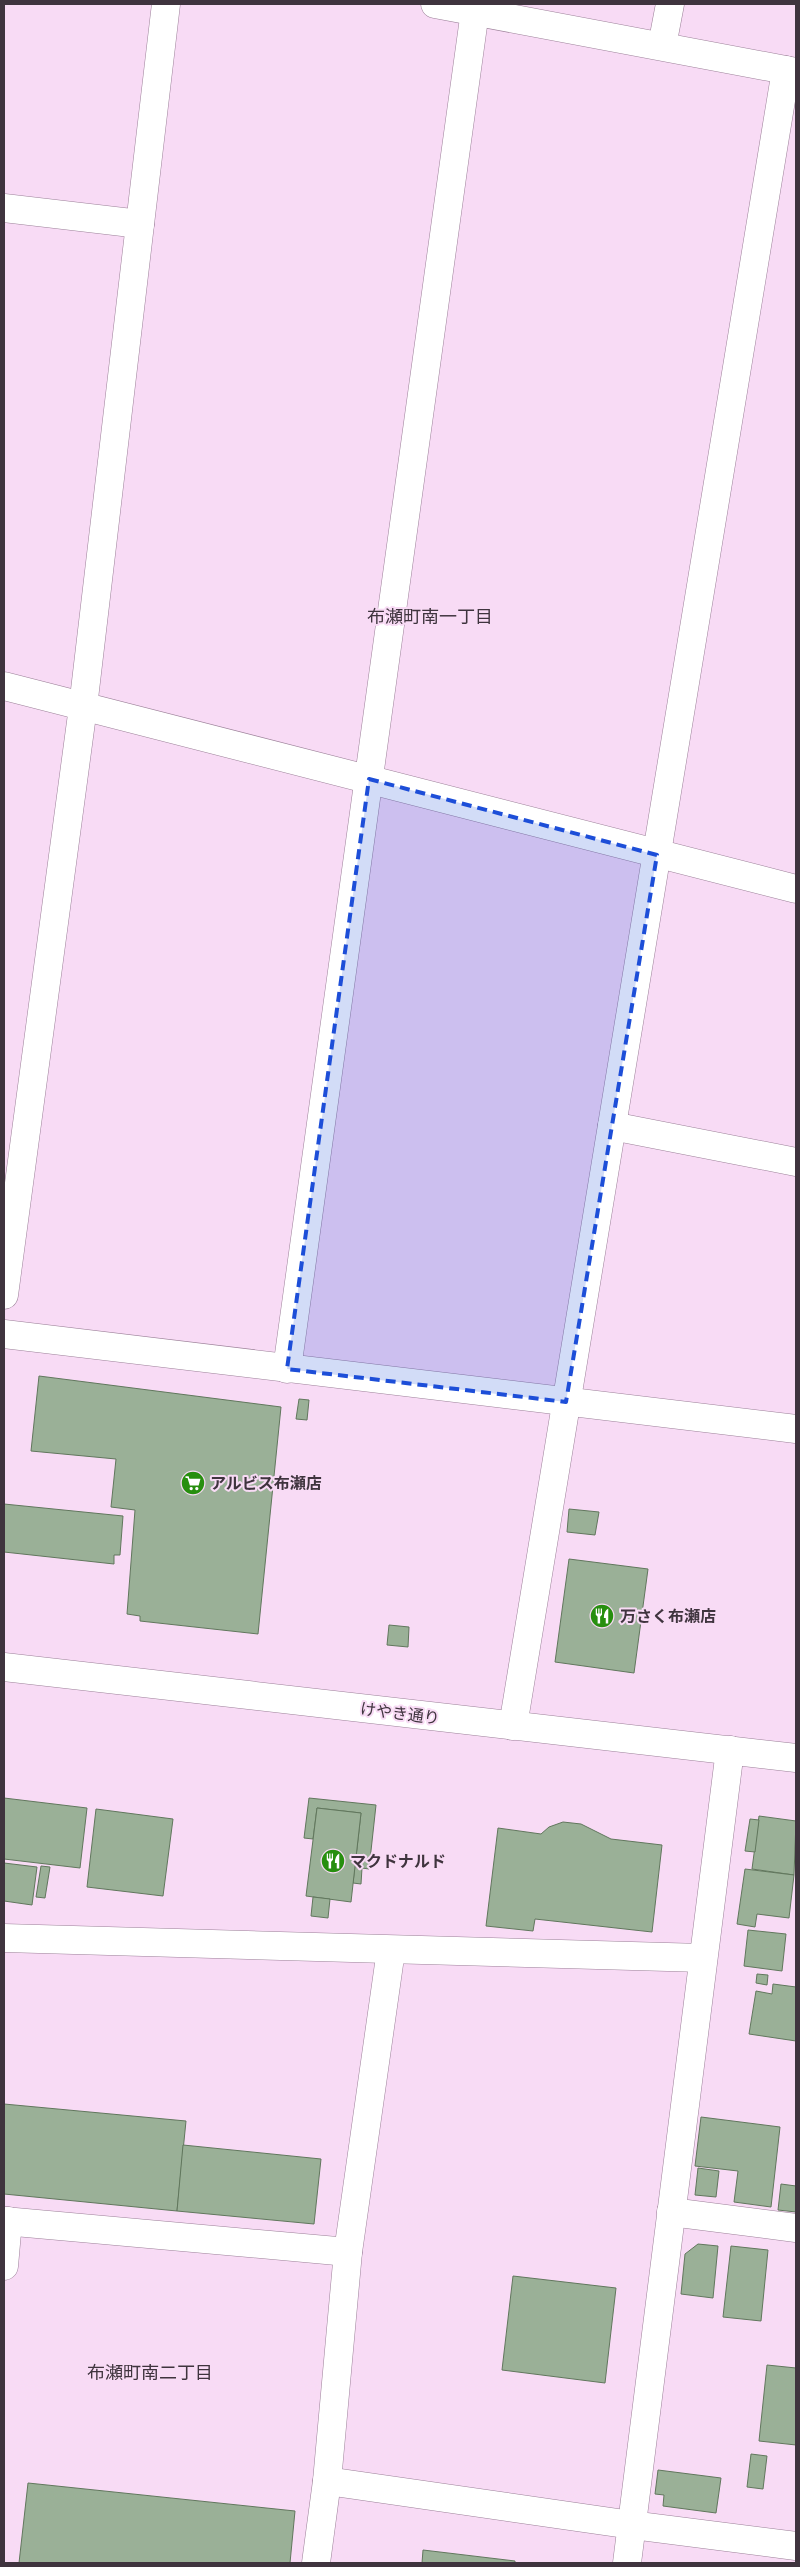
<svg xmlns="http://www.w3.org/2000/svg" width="800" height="2567" viewBox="0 0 800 2567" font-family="Spectral,'Noto Sans JP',serif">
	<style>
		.building { fill: #9ab097; stroke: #61775d }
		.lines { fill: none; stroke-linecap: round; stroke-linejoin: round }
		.minor-casing { stroke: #9c8199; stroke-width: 29 }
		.tertiary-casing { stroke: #9c8199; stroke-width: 29 }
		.minor { stroke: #fff; stroke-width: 28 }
		.tertiary { stroke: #fff; stroke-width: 28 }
		.marked { fill: #1d4ed8; fill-opacity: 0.2; stroke: #1d4ed8; stroke-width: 4; stroke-dasharray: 10 6; stroke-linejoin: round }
		.labels { text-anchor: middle; stroke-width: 4; stroke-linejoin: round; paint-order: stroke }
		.poi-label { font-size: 16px; font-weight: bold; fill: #3f343e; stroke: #f8dbf5; text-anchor: start }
		.street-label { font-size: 16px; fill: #3f343e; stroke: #f8dbf5 }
		.neighbourhood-label { font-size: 18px; fill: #3f343e; stroke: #f8dbf5 }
	</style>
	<rect width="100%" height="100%" fill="#f8dbf5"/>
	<g class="building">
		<polygon points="39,1376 281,1407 258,1634 140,1621 140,1616 127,1614 135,1510 111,1507 116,1459 31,1451"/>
		<polygon points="299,1399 309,1400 307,1420 296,1419"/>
		<polygon points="4,1504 123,1516 120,1555 114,1555 114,1564 4,1552"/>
		<polygon points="569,1509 599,1512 595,1535 567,1532"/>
		<polygon points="569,1559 648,1569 634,1673 555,1662"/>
		<polygon points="389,1625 409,1627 408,1647 387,1645"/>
		<polygon points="4,1798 87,1808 80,1868 4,1859"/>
		<polygon points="309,1798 376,1805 369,1869 362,1868 361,1884 353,1883 361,1813 317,1808 313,1839 304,1838"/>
		<polygon points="317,1808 361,1813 351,1902 306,1896"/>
		<polygon points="96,1809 173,1819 163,1896 87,1887"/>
		<polygon points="759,1816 796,1821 794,1875 752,1869"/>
		<polygon points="750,1819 759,1820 755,1852 745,1851"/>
		<polygon points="563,1822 581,1824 611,1839 662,1845 652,1932 535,1919 533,1931 486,1926 498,1828 541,1834 549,1827"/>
		<polygon points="4,1863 37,1867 32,1905 4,1901"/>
		<polygon points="41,1866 50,1867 45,1898 36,1897"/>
		<polygon points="745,1869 794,1875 789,1918 757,1914 755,1927 737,1924"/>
		<polygon points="313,1897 330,1899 328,1918 311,1916"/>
		<polygon points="748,1930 786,1934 782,1971 744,1966"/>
		<polygon points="757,1974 768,1975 767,1985 756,1983"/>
		<polygon points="773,1984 796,1987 796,2041 749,2034 756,1991 772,1994"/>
		<polygon points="4,2104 186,2121 177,2211 4,2194"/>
		<polygon points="701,2117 780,2127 771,2207 734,2202 738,2171 695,2166"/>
		<polygon points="183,2145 321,2159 314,2224 177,2211"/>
		<polygon points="698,2168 719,2171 716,2197 695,2195"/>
		<polygon points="781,2184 796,2186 796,2212 778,2210"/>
		<polygon points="698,2244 718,2246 713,2298 681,2294 685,2254"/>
		<polygon points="731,2246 768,2250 761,2321 723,2317"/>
		<polygon points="513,2276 616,2288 605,2383 502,2370"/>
		<polygon points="767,2365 796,2368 796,2445 759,2441"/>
		<polygon points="751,2454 767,2456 763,2489 747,2487"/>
		<polygon points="658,2470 721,2478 716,2513 663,2506 664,2495 655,2494"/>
		<polygon points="28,2483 295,2511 290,2563 19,2563"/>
		<polygon points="423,2550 515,2561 515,2563 422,2563"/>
	</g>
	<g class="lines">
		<g class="minor-casing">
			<g id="minor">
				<polyline points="435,4 796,72"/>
				<polyline points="662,46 670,4"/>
				<polyline points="4,208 140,224"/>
				<polyline points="4,686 796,889"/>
				<polyline points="612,1126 796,1162"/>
				<polyline points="4,1295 83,707 166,4"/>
				<polyline points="4,1334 796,1429"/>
				<polyline points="287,1369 475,11"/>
				<polyline points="513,1726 786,70"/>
				<polyline points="4,1938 703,1958"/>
				<polyline points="671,2212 796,2228"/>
				<polyline points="4,2221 348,2252"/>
				<polyline points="4,2266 8,2221"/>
				<polyline points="327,2481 632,2525 796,2546"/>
				<polyline points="316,2563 327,2481 348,2252 391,1950"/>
				<polyline points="627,2563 730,1750"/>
			</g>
		</g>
		<g class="tertiary-casing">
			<polyline id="tertiary" points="4,1667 796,1758"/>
		</g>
		<use href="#minor" class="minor"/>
		<use href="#tertiary" class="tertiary"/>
	</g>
	<path class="marked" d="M369,779L657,855L566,1402L287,1369Z"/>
	<defs>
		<g id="supermarket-disc" transform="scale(1.25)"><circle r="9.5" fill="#278f0f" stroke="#f8dbf5"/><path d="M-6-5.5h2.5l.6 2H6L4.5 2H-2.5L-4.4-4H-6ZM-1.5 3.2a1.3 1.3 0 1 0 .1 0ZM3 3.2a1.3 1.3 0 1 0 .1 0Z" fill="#fff"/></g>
		<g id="restaurant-disc" transform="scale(1.25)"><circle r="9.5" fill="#278f0f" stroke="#f8dbf5"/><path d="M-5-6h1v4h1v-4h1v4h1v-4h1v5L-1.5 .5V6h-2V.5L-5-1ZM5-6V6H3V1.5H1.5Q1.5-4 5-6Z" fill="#fff"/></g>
	</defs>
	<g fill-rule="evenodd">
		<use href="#supermarket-disc" x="193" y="1483"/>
		<use href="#restaurant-disc" x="602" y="1616"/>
		<use href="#restaurant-disc" x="333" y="1861"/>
	</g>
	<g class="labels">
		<g class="poi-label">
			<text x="210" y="1489">アルビス布瀬店</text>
			<text x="620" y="1622">万さく布瀬店</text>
			<text x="350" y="1867">マクドナルド</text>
		</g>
		<g class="street-label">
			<text transform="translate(400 1713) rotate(7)" y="6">けやき通り</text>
		</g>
		<g class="neighbourhood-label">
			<text x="430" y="623">布瀬町南一丁目</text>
			<text x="150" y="2379">布瀬町南二丁目</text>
		</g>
	</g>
	<rect width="800" height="2567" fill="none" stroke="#3f343e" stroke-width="10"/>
</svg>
